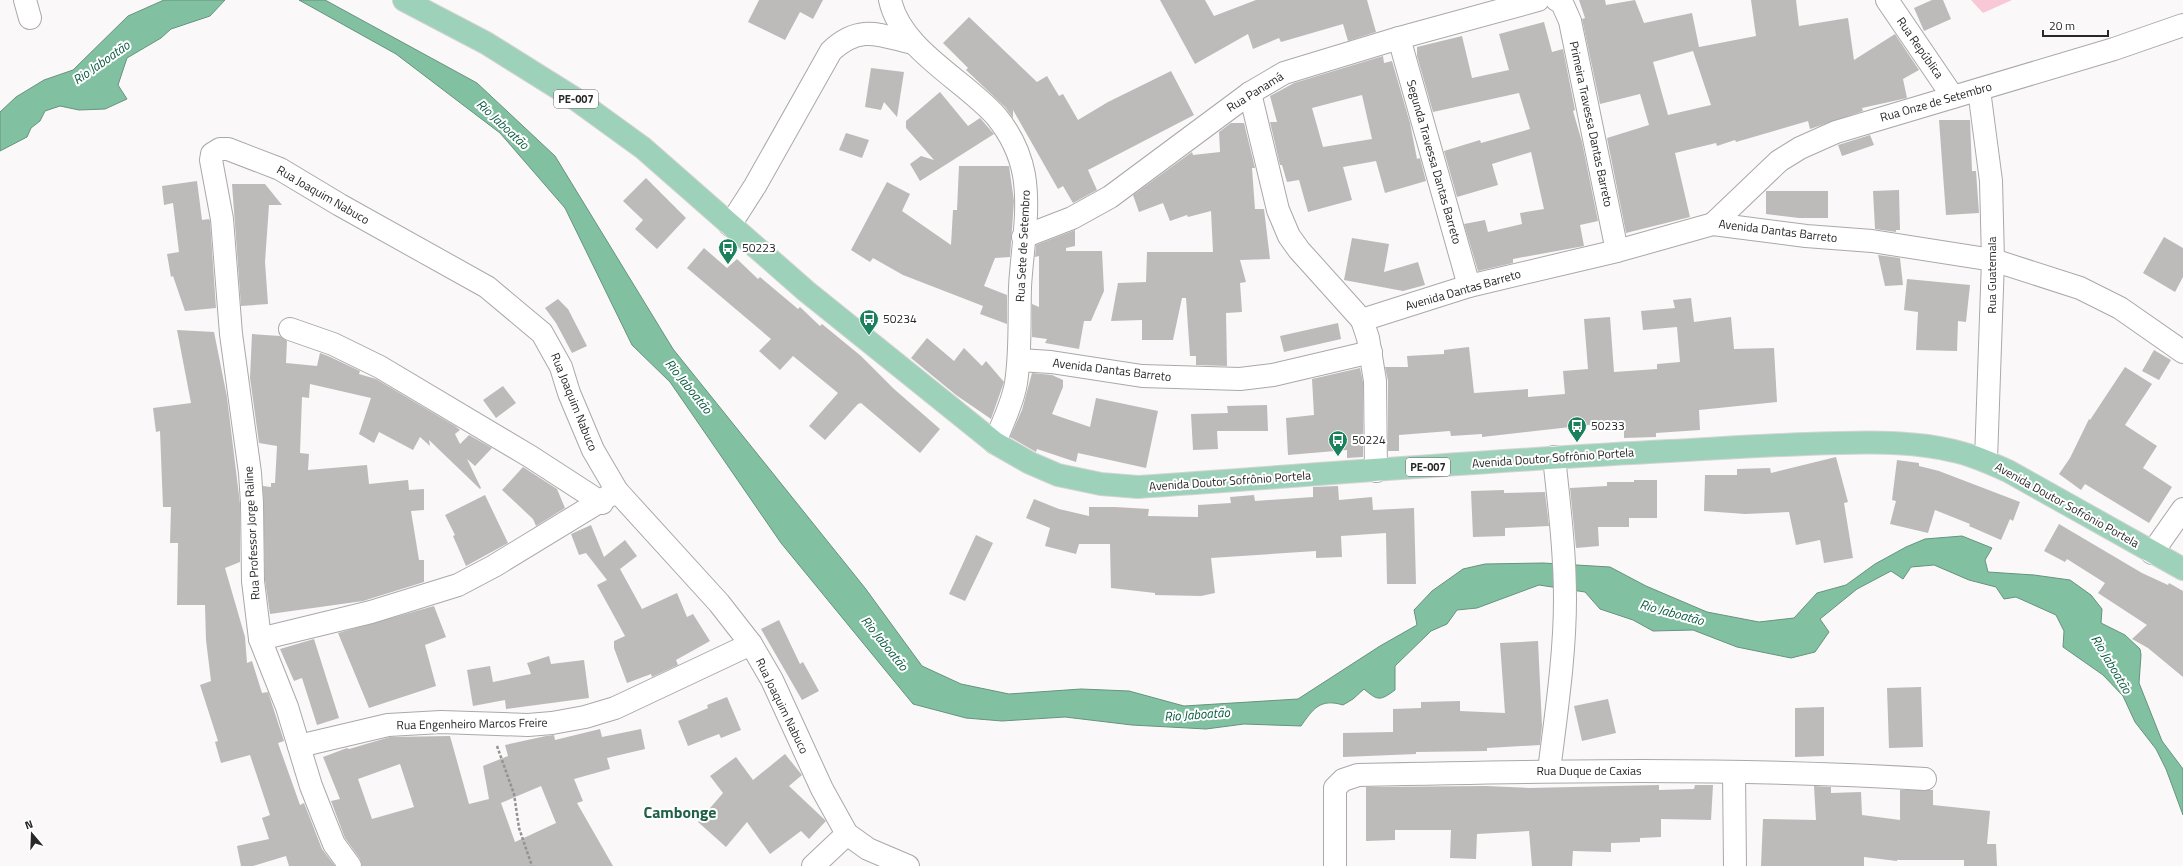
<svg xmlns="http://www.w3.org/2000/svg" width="2183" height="866" viewBox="0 0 2183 866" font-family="'Titillium Web',sans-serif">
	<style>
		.green { fill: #f9c8d7 }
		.water { fill: #81c1a2; stroke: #67937d }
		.building { fill: #bdbaba; fill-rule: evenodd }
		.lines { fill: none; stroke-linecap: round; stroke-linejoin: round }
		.minor-casing { stroke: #aba8a9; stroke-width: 24 }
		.major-casing { stroke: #d4d4d4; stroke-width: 24 }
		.path { stroke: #949293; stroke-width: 2.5; stroke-dasharray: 3 2; stroke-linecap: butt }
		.minor { stroke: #fff; stroke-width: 22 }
		.major { stroke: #9ed1ba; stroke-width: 22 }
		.labels { text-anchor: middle; stroke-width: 4; stroke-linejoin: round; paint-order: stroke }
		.shield { fill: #fff; stroke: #696868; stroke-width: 1 }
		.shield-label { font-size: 11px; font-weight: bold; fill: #292828 }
		.street-label { font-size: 12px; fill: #292828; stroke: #fff }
		.poi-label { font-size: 12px; fill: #292828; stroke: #fff; text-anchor: start }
		.water-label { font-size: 13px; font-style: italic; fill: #0b5c40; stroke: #fff }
		.district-label { font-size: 16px; font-weight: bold; fill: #206247; stroke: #fff }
	</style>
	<rect width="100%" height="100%" fill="#fbf8f9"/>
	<polygon class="green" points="1971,0 2012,0 1983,13"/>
	<g class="water">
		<polygon points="164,0 225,0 210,16 171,29 161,38 127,58 118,85 127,99 105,109 79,110 60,106 45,111 40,121 31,128 27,137 0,151 0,112 16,97 44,80 73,70 128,16"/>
		<path d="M299,0H325L477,83L555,156L673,349L865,588L922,666L961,684L1009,694L1081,689L1129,691L1184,706L1298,699L1380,646L1417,625L1414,610L1432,591L1463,569L1485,564L1543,563L1610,567L1646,586L1707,612L1759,622L1794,618L1817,593L1846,585L1875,564L1906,547L1925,539L1962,536L1992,548L1985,560L1988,572L2034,575L2070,580L2091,595L2102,609L2101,623L2125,635L2140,649L2141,655L2139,683L2162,741L2183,769V815L2166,769L2156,749L2135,722L2123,696L2103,675L2063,647L2064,631L2056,615L2016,597L2004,599L1996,587L1969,580L1934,565L1911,567L1903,579L1891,571L1857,589L1820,619L1829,632L1815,652L1791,658L1737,647L1693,630L1653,631L1633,620L1600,609L1585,592L1539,585L1477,608L1457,610L1447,624L1431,631L1395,666V690C1380,701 1378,701 1364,689L1353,699L1343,705C1320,698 1313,709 1301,726L1244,724L1206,729L1132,725L1065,717L1002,721L966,718L913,704L781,543L670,382L632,345L565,208L500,133L396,54Z"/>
	</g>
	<g class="building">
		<polygon points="759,0 823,0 813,19 800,12 785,40 748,22"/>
		<polygon points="1160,0 1205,0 1214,16 1256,0 1367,0 1376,32 1348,41 1343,24 1281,42 1279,38 1253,49 1248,34 1195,64"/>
		<path d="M1579,0H1605L1606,5L1635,0L1644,23L1692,13L1699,47L1756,36L1751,0H1796L1799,26L1848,18L1854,60L1895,34L1919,70L1903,79L1907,98L1862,108L1863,111L1810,129L1808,121L1736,142L1735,140L1717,146L1716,143L1675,153L1690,217L1626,233L1607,138L1649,125L1640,94L1600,104L1582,19L1585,18ZM1693,51L1711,105L1668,115L1653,62Z"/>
		<polygon points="1932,0 1943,0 1951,19 1924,31 1914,8"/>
		<polygon points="969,17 1037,82 1047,76 1059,96 1063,94 1078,120 1108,102 1171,71 1194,115 1088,170 1097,190 1073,203 1063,186 1058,189 1013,110 1013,118 1005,107 966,70 968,68 943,43"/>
		<polygon points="1544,22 1552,52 1563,49 1575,110 1573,111 1582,142 1598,221 1580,225 1584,246 1513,259 1513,263 1478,271 1464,224 1485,220 1488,232 1522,224 1520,213 1544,209 1531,152 1492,164 1498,185 1457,197 1444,151 1480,140 1481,143 1530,129 1519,93 1433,112 1417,56 1417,47 1462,36 1472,78 1509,70 1499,34"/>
		<path d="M1383,56L1384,63L1392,61L1410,123L1417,159L1420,158L1426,181L1385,193L1376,161L1343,167L1352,200L1308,212L1299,180L1287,182L1282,165H1280L1270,122H1277L1270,96L1294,83ZM1362,95L1372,139L1323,147L1312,108Z"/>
		<polygon points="871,68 904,72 897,117 884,102 881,110 865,107"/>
		<polygon points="940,92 968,126 980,118 994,134 920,181 910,164 921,156 934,160 906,128 906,121"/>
		<polygon points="1939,120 1970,120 1972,171 1976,171 1979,213 1946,215"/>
		<polygon points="1231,123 1244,123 1255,168 1252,168 1255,209 1264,209 1270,259 1240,260 1246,282 1240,283 1242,312 1226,313 1227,366 1196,365 1196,356 1190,356 1186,298 1182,298 1173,340 1142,340 1142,320 1111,321 1118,283 1146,282 1147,252 1213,252 1211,211 1188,217 1187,215 1170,221 1163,203 1139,212 1133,195 1192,152 1193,155 1220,152 1219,132"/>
		<polygon points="846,133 869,140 862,158 839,150"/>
		<polygon points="1870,135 1874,145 1842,156 1838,145"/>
		<polygon points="959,166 1009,166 1014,201 1010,257 995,258 984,286 1007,295 1007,324 980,314 983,306 903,275 873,258 870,262 851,250 887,182 910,194 902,211 951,245 953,210 957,210"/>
		<polygon points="646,178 686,218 657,249 635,229 643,220 623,201"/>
		<polygon points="197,181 202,220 209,219 210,221 216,308 185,311 173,276 171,277 167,254 179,252 173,203 164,205 162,186"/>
		<polygon points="232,184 265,184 282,205 269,205 265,262 268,304 241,306"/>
		<polygon points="1899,190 1900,230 1896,230 1896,232 1875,229 1873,191"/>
		<polygon points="1766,191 1828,191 1828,218 1799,218 1766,214"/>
		<polygon points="1075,230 1075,246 1066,248 1066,251 1102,251 1104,291 1091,321 1084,321 1079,349 1045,343 1047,339 1032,337 1032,304 1039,307 1039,256 1035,257 1036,245"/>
		<polygon points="2164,237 2183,248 2183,277 2175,292 2143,273"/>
		<polygon points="1352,238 1389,244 1384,272 1418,262 1425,285 1403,291 1344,280"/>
		<polygon points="704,248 727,268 737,259 758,279 760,277 798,309 800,307 820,326 822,324 861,356 894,389 940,429 920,453 861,403 858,404 825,440 809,426 838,393 793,356 780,370 759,351 771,339 687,268"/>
		<polygon points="1878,255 1900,258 1903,285 1885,286"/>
		<polygon points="1907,279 1970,285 1966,322 1958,321 1957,351 1916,350 1918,312 1904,310"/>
		<polygon points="1691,298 1694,322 1731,317 1734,349 1774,348 1777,402 1699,410 1700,430 1656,433 1656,437 1624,438 1624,426 1597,427 1597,424 1482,437 1482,434 1451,436 1450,431 1399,435 1399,451 1388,451 1388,381 1385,367 1408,367 1407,356 1444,354 1444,350 1469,347 1474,393 1528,389 1528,397 1565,394 1563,371 1588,369 1584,319 1610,317 1614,372 1657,369 1657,364 1680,362 1677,327 1643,330 1641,311 1675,308 1673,300"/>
		<polygon points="558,299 568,309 587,346 572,353 556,323 545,308"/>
		<polygon points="1338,323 1341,339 1284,352 1280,336"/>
		<polygon points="177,330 214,332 227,397 240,504 240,562 225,568 245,637 247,663 252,661 262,693 268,692 284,741 278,743 300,805 304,803 322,849 335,866 289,866 286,856 253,866 241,866 237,846 269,839 262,818 270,815 250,755 221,763 215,742 218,741 200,685 211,681 206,640 205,605 177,605 178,543 170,543 171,507 163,507 160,431 156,432 153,408 191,403"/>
		<polygon points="252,334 280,336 287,341 286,363 317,366 320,353 328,356 360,371 359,374 376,379 455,426 460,430 455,434 460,444 469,435 492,448 475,466 467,459 481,488 480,489 429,440 430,446 420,437 413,450 379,432 374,443 359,434 371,398 310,384 309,398 302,397 300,453 309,454 308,470 367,465 369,484 408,480 409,490 424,489 424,510 411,511 419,560 424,560 424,582 363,601 270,614 265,580 263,486 271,487 271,483 275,483 277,446 259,443 250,378"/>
		<polygon points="927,338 954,361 964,348 982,366 986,361 1004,382 991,419 956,395 911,358"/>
		<polygon points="2154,350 2171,360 2159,380 2142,371"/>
		<polygon points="2125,367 2152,384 2125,425 2157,446 2143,468 2172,487 2149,523 2085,484 2081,490 2059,474 2070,458 2089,419 2090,420"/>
		<polygon points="1360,368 1363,382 1363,457 1347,458 1347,450 1288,455 1286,418 1314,415 1312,379"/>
		<polygon points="1032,373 1052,375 1063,380 1063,387 1052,414 1090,427 1096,398 1158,411 1146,468 1078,453 1076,462 1037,449 1036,452 1010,437 1022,410"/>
		<polygon points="503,386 516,403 496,418 483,400"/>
		<polygon points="1267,405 1268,431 1217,431 1218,449 1193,450 1191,414 1228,413 1227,406"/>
		<polygon points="1836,457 1848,502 1844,503 1853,558 1824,563 1820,540 1796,545 1789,512 1745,514 1704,511 1705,475 1737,475 1737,469 1770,468 1771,473"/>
		<polygon points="1897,460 1919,463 1919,466 1939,471 2020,502 2013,521 2010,519 2001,540 1969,526 1970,524 1935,510 1928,533 1890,524 1896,501 1892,500"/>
		<polygon points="523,467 557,489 565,508 536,526 533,519 502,490"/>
		<polygon points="1634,480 1657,480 1657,518 1629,518 1629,527 1598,527 1599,546 1576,548 1570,488 1607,486 1607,482 1634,482"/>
		<polygon points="1338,486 1339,500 1372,497 1373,510 1414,508 1416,584 1387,584 1386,533 1341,536 1342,557 1316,558 1316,551 1211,558 1215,593 1201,596 1155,595 1155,593 1111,588 1110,544 1079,544 1076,554 1045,546 1050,528 1026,518 1034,499 1059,509 1089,516 1089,507 1115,507 1149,509 1148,516 1198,517 1198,505 1231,503 1230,497 1254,495 1255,501 1313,497 1313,487"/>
		<polygon points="1504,490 1504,493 1545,492 1549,526 1505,528 1505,536 1473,537 1471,491"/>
		<polygon points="485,495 508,543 466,566 453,536 455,535 445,515"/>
		<polygon points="2059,524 2142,573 2168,585 2169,583 2183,591 2183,677 2148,648 2132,639 2147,625 2098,593 2105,583 2067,559 2065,562 2044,551"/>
		<polygon points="591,525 604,557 625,540 637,556 620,569 642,609 677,593 687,617 693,614 710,641 676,660 678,665 652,677 651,674 627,683 614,648 614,641 625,636 597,585 607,580 586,553 579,555 571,534"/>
		<polygon points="976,535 993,543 965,601 949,594"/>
		<polygon points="434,606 446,637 425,645 436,686 369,708 338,633"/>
		<polygon points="779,620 800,664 803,662 819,691 802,700 761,629"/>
		<polygon points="314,639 339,718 317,725 302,678 294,681 280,649"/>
		<polygon points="1538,641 1542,726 1540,745 1487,748 1487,751 1416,752 1416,754 1343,757 1343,733 1393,732 1393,709 1421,708 1421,702 1460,701 1460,711 1505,713 1500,643"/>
		<polygon points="549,656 551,664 584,660 589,698 506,709 505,700 473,706 467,670 490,666 493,682 531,674 527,663"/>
		<polygon points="1921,687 1923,747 1889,748 1887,688"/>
		<polygon points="727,697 741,730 721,738 719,734 688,746 678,721 708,708 707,705"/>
		<polygon points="1608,699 1616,733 1582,741 1574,706"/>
		<polygon points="1824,707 1824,756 1795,757 1795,708"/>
		<path d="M600,729L602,737L641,729L645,749L607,758L610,769L574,779L583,801L577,803L613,866H362L360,859L345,838L331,801L340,799L323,757L347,748L349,749L390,737L450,736L469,804L489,799L483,766L508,756L505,745L546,736L554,735L555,740ZM400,764L414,807L372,819L358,779ZM541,786L556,823L515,842L501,803Z"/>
		<polygon points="785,754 802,775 789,786 826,821 809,839 801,831 770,854 747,822 726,847 698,822 723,793 710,776 736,757 753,780"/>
		<polygon points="1659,785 1659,790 1694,789 1695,785 1713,785 1711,820 1661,819 1661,837 1640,838 1640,842 1611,843 1611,852 1573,851 1572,866 1532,866 1529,831 1477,834 1476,859 1450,858 1451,830 1395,830 1395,840 1366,841 1366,787 1486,786 1530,788"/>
		<polygon points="1814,786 1831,787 1831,793 1861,792 1862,815 1900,820 1900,790 1933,790 1933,805 1990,811 1987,844 1996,844 1997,866 1964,866 1964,860 1897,860 1897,861 1864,857 1864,866 1761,866 1763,819 1816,820"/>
	</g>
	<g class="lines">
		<g class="minor-casing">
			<g id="minor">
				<polyline points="25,0 30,18"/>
				<path d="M890,0C901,50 963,79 996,116C1010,133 1020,153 1024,175C1030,211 1022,250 1020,287C1019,319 1021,351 1016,383C1013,403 1002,423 995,443"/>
				<polyline points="1557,0 1562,3 1570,21 1617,251"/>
				<polyline points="1887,0 1953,97"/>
				<polyline points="1399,38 1469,286"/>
				<polyline points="1979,90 1991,181 1993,260 1986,460"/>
				<polyline points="1250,93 1278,210 1289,236 1299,250 1362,320 1368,338 1375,381 1376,471"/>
				<polyline points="1713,224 1779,161 1800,148 1836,132 2114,49 2183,25"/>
				<path d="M730,225L755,186L831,51C860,24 879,35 913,43"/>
				<polyline points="1023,237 1072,218 1110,197 1250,93 1284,73 1399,38 1538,0"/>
				<polyline points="1362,320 1469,286 1617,251 1713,224 1806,236 1872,241 1993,260 2080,288 2120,308 2183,352"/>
				<polyline points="290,329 333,344 380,367 531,457 602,503"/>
				<polyline points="1019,360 1051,362 1142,376 1240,379 1273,375 1371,352"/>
				<polyline points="2152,553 2183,509"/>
				<polyline points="260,639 371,612 458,585 494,566 617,491"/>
				<polyline points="299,746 388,725 441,722 528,725 552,723 585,717 615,708 751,644"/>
				<path d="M1549,771C1556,714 1565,656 1565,599C1565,551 1559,504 1554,457"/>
				<polyline points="1734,772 1735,866"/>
				<polyline points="350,866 334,844 324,819 311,786 287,707 260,639 253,581 252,503 250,473 231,334 222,219 211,160 212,154 220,149 228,149 280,169 340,205 487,287 542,333 561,367 569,393 593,450 617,491 719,603 751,644 772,680 822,789 847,834 868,849 908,866"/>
				<polyline points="813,866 847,834"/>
				<path d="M1335,866V788L1343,780L1358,775C1547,771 1736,767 1925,779"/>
			</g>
		</g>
		<g class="major-casing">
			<path id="major" d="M404,0L486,43L574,98L643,148L806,291L995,443L1030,463L1058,475L1101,484L1138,487C1315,475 1492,460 1669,451C1726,448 1783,444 1840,443C1878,442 1917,442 1954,451C1973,455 1990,463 2008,471L2183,569"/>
		</g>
		<polyline class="path" points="497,746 514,794 519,828 532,866"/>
		<use href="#minor" class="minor"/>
		<use href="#major" class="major"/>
	</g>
	<defs>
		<g id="bus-pin" transform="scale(1)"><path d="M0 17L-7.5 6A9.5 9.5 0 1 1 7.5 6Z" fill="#1b815c" stroke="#fff"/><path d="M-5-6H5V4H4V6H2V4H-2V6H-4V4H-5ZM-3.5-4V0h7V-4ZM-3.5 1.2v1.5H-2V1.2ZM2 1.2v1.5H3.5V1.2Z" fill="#fff"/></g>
	</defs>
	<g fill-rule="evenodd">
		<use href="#bus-pin" x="728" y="248"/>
		<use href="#bus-pin" x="869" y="319"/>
		<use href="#bus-pin" x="1577" y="426"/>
		<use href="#bus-pin" x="1338" y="440"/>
	</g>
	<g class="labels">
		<g class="shield">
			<rect x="554" y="90" width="44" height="18" rx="3"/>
			<rect x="1406" y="458" width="44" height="18" rx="3"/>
		</g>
		<g class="shield-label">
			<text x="576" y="103">PE-007</text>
			<text x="1428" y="471">PE-007</text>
		</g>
		<g class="street-label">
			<text transform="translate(1920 48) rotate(55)" y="4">Rua República</text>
			<text transform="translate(1255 92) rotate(-32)" y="4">Rua Panamá</text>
			<text transform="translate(1936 102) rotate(-16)" y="4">Rua Onze de Setembro</text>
			<text transform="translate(1591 124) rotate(78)" y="4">Primeira Travessa Dantas Barreto</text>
			<text transform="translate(1434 162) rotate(74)" y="4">Segunda Travessa Dantas Barreto</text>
			<text transform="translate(323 195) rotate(30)" y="4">Rua Joaquim Nabuco</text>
			<text transform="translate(1778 231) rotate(7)" y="4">Avenida Dantas Barreto</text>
			<text transform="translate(1023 246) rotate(-87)" y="4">Rua Sete de Setembro</text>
			<text transform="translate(1992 275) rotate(-90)" y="4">Rua Guatemala</text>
			<text transform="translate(1463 290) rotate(-16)" y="4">Avenida Dantas Barreto</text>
			<text transform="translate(1112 370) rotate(7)" y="4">Avenida Dantas Barreto</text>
			<text transform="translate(574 402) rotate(68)" y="4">Rua Joaquim Nabuco</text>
			<text transform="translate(1553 458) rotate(-4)" y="4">Avenida Doutor Sofrônio Portela</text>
			<text transform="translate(1230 481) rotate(-4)" y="4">Avenida Doutor Sofrônio Portela</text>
			<text transform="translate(2067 505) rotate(29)" y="4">Avenida Doutor Sofrônio Portela</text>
			<text transform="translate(252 533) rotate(-93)" y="4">Rua Professor Jorge Raline</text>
			<text transform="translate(782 706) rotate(64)" y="4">Rua Joaquim Nabuco</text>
			<text transform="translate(472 724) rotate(-1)" y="4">Rua Engenheiro Marcos Freire</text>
			<text x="1589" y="775">Rua Duque de Caxias</text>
		</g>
		<g class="poi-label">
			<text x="742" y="252">50223</text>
			<text x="883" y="323">50234</text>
			<text x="1591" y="430">50233</text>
			<text x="1352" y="444">50224</text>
		</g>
		<g class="water-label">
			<text transform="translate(101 62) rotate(-35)" y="5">Rio Jaboatão</text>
			<text transform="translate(503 124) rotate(43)" y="5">Rio Jaboatão</text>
			<text transform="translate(689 386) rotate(51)" y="5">Rio Jaboatão</text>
			<text transform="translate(1672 612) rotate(15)" y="5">Rio Jaboatão</text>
			<text transform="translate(885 643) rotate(51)" y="5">Rio Jaboatão</text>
			<text transform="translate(2112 664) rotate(59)" y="5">Rio Jaboatão</text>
			<text transform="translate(1197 714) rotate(-4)" y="5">Rio Jaboatão</text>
		</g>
		<g class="district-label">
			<text x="680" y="818">Cambonge</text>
		</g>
	</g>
	<g transform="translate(32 834) rotate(341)" stroke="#ffffff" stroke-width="3" paint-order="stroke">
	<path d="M0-3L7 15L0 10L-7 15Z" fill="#292828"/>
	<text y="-6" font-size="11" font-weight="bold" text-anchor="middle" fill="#292828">N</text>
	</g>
	<path d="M2043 30v6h65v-6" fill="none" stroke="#292828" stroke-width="2"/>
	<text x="2049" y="30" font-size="12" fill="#292828" stroke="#ffffff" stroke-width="3" paint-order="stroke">20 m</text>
</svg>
